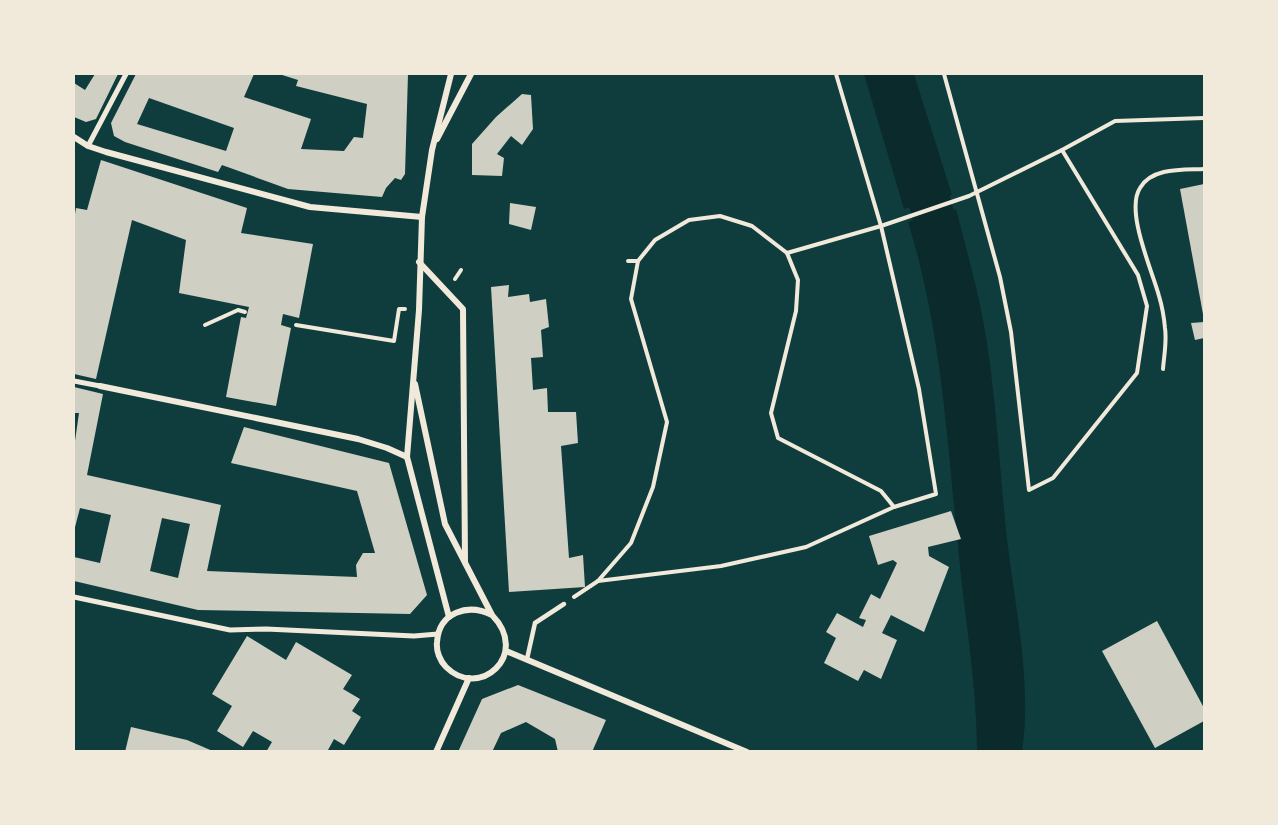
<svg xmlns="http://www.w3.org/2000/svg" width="1278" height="825" viewBox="0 0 1278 825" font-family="'Crimson Pro',serif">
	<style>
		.water { fill: #0a2a2b }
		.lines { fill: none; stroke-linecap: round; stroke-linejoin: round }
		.river { stroke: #0a2a2b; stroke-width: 42 }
		.building { fill: #cfcfc3; fill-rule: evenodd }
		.path { stroke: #f1e9da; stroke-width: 4 }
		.service { stroke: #f1e9da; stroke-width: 4.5 }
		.pedestrian { stroke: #f1e9da; stroke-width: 5 }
		.minor { stroke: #f1e9da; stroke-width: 6 }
	</style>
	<rect width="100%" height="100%" fill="#0f3d3e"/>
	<g class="water">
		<polygon points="864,74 914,74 952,195 904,209"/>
		<path d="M956,209C965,245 976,282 983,320C997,395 999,471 1008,547C1016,612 1032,686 1022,751H977C977,683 964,615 958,547C947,437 941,328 908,222Z"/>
	</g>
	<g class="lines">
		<polyline class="river" points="889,74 924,181 948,271"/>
	</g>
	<g class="building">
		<polygon points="95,74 118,74 96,119 86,122 74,117 74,83 85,90"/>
		<path d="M136,74H254L244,97L311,119L301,149L344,151L354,137L363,138L367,104L296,86L298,80L279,74H408L405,174L401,180L395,178L386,188L382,197L288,189L222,165L218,172L125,142L114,136L111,123ZM149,98L234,128L226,151L137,124Z"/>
		<polygon points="522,94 531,95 533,129 522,145 511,136 497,154 504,158 502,176 472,175 472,144 496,117"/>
		<polygon points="101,160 247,208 241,233 313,244 299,318 283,314 281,325 291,328 276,406 226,397 241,317 246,318 249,307 179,293 186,240 132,220 96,379 74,374 74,220 76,208 87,210"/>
		<polygon points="1204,184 1204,314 1203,314 1180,189"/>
		<polygon points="510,203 536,207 531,230 509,224"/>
		<polygon points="509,285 508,297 529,294 530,302 546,299 549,327 541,330 543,357 531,358 533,390 547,388 548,412 576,412 578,443 561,446 569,558 583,555 585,587 509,592 491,287"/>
		<polygon points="1204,322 1204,338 1195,340 1191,323"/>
		<path d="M74,387L103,394L87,475L221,505L207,571L357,577L356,565L363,553H375L357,491L231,463L244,427L389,463L427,595L410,614L198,610L74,581V557L100,563L111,515L80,508L74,531V448L79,413H74ZM162,518L190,524L178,578L150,571Z"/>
		<polygon points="951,511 961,539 928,547 929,556 949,567 924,632 891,615 882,633 897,640 881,679 864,670 858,681 824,663 836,638 826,632 837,613 863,627 866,620 859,618 871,594 880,599 897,563 893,560 878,565 869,536"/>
		<polygon points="1157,621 1204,708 1204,721 1155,748 1102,651"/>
		<polygon points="247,636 286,660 296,642 352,675 343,689 360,699 352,711 361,717 344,745 334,739 328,750 331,752 266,752 272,742 253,731 243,747 217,731 232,706 212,694"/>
		<polygon points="518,685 606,720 592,752 558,752 555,739 526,722 501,733 492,752 458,752 482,699"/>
		<polygon points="131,727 187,740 215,752 125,752"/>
	</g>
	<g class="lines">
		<g class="path">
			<polyline points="944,74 1000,277 1011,332 1029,490 1053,478 1137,373 1147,306 1138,275 1062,150"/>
			<polyline points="787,253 798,280 796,311 771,413 778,438 881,491 894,507"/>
			<polyline points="638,261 655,240 689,220 720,216 752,226 787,253 881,226 969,196 1062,150 1115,121 1204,118"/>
			<polyline points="455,279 461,270"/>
			<polyline points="205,325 238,310 245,312"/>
			<polyline points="296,325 394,341 399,309 405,309"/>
			<path d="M1163,369C1164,356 1167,341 1165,328C1164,317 1162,306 1159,296C1152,270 1125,211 1140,188C1152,167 1184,170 1204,169"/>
			<polyline points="598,581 721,566 806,547 894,507 936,494 919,389 881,226 836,74"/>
			<polyline points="574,597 598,581 631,543 653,487 667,422 631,299 638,261 628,261"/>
		</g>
		<polyline class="service" points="527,659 535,623 564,604"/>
		<g class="pedestrian">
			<polyline points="88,146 126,74"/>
			<polyline points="74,381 100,386"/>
			<polyline points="74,597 230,630 266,629 414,636 438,634"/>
		</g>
		<g class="minor">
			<polyline points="74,137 88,146 106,152 310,207 422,217"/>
			<polyline points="437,139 471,74"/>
			<polyline points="419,262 463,309 465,562"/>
			<path d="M415,384L445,524L492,615C531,655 479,700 446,667C440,661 436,651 437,642C439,612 468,603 492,615"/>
			<polyline points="100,386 358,439 387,448 407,457"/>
			<polyline points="449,617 407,457 419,310 422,217 432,150 451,74"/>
			<polyline points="506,651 747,752"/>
			<polyline points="436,752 469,678"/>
		</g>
	</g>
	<rect width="1278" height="825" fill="none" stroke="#f1e9da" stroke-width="150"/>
</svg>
